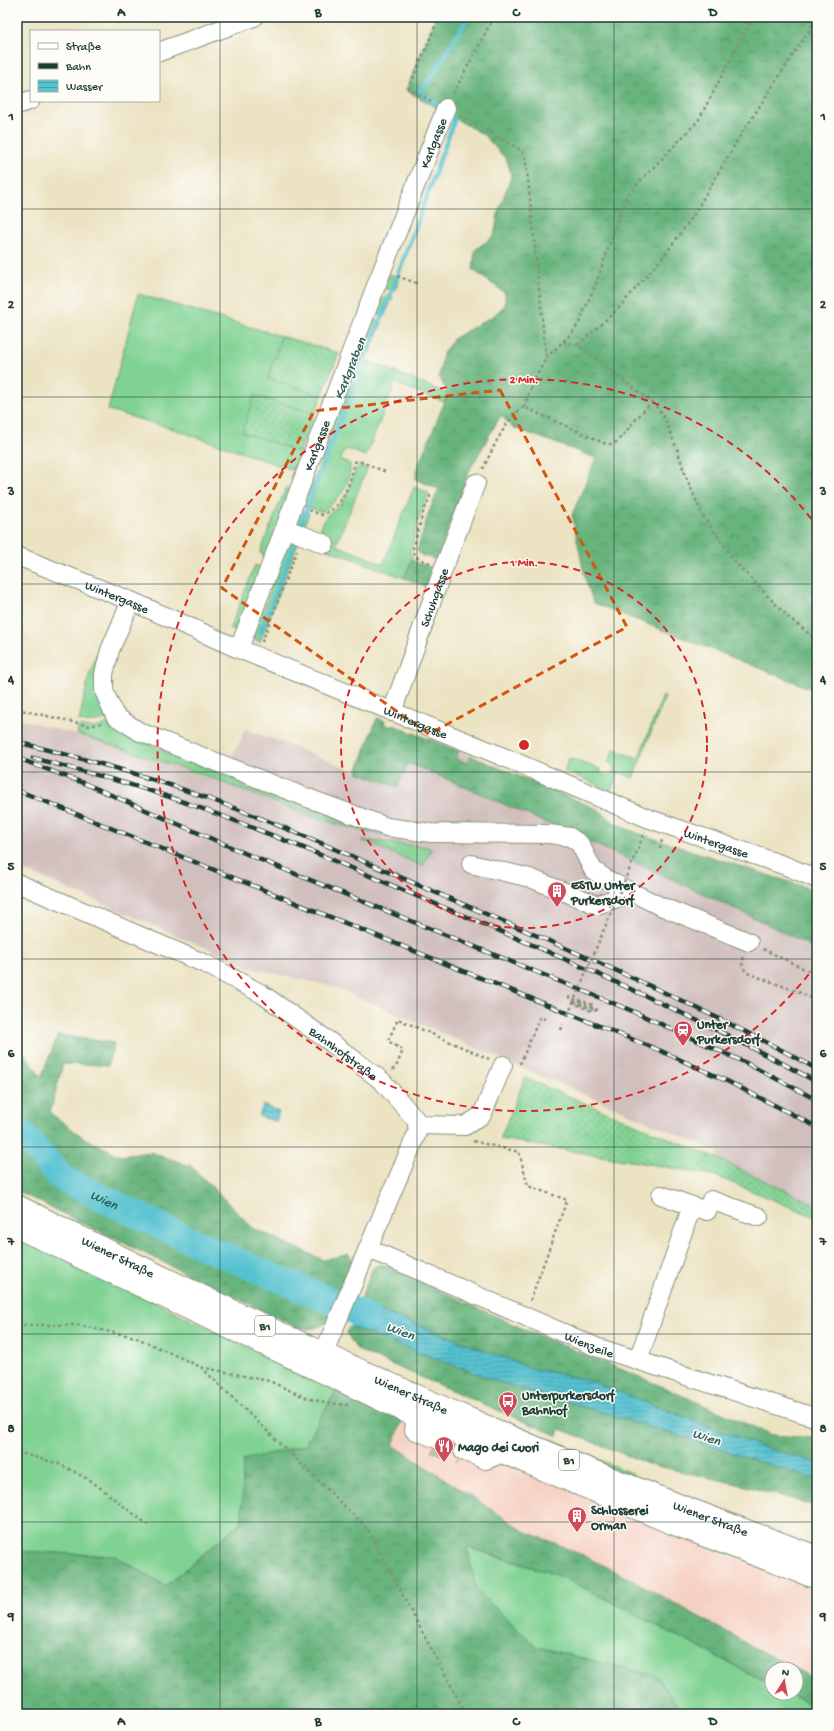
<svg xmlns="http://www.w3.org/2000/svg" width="834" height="1731" viewBox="0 0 834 1731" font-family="'Gochi Hand',sans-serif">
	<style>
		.built { fill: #f6d2c4 }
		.industrial { fill: #d1bfbe }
		.grass { fill: #80d293; stroke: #508864 }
		.forest { fill: url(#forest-crowns); stroke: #447858 }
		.garden { fill: url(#garden-dots); stroke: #508864 }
		.water { fill: url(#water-rules); stroke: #3b8082 }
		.pier { fill: #ece3c3 }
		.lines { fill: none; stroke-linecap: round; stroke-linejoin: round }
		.stream { stroke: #57c2d0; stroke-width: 4.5 }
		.river { stroke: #57c2d0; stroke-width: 27 }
		.minor-tunnel { stroke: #c3c2a6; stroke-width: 18; stroke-dasharray: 18 9; stroke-linecap: butt }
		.minor-casing { stroke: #86907c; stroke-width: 20 }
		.major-casing { stroke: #86907c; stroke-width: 24 }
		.path { stroke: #86907c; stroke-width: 2.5; stroke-dasharray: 3 3; stroke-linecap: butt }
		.minor { stroke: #fff; stroke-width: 18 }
		.major { stroke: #fff; stroke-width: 22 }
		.rail-casing { stroke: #1f3d34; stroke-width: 4.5 }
		.rail { stroke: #fdfcf7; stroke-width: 3; stroke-dasharray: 9; stroke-linecap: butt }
		.path-bridge { stroke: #86907c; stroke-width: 2.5; stroke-dasharray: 3 3; stroke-linecap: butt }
		.marked { fill: none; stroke: #d45610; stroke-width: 3; stroke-dasharray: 8 5; stroke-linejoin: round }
		.grid { fill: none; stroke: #1f3d34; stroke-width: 1; stroke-opacity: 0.55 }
		.ring { fill: none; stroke: #d62828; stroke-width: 2; stroke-dasharray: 7 5 }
		.labels { text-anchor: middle; stroke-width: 3; stroke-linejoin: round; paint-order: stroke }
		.shield { fill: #fdfcf7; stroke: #62766e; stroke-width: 1 }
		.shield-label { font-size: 12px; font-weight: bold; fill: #1f3d34 }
		.street-label { font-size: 13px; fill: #1f3d34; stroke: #fdfcf7 }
		.poi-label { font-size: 13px; font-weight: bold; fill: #1f3d34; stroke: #fdfcf7; text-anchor: start }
		.water-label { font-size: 14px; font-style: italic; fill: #2d5e5b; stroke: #fdfcf7 }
		.centre { fill: #d62828; stroke: #fdfcf7; stroke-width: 2 }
		.ring-label { font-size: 12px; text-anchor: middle; font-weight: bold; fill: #d62828; stroke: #fdfcf7; stroke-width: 3; stroke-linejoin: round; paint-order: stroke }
		.neatline { fill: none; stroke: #1f3d34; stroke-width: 1.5 }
		.grid-label { font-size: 13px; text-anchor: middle; font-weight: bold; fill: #1f3d34 }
	</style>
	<defs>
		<pattern id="forest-crowns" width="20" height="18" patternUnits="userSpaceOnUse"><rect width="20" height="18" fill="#68b47d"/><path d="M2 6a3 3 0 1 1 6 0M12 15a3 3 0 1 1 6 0" fill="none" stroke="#559467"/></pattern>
		<pattern id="garden-dots" width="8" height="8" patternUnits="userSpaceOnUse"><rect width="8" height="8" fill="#80d293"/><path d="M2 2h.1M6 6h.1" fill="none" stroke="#68ac79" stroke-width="1.8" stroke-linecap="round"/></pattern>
		<pattern id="water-rules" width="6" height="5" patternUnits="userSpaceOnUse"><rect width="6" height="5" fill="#57c2d0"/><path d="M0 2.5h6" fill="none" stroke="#479faa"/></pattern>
	</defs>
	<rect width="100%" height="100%" fill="#fdfcf7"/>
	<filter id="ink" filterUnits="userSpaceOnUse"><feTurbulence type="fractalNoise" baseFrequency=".025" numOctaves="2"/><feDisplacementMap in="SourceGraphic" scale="8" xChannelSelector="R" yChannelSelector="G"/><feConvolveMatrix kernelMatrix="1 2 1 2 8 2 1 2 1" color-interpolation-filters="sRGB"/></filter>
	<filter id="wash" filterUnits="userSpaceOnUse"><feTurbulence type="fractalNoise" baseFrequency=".012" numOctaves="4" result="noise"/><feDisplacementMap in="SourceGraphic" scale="16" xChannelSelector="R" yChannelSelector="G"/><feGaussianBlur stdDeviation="0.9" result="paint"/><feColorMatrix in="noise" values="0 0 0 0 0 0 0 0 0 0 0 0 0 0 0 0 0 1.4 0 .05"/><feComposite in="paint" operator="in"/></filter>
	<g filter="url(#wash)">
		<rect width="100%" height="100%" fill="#ece3c3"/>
		<polygon class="built" points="403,1419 520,1470 817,1592 817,1680 592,1561 546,1539 524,1531 392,1445"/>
		<polygon class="industrial" points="17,718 113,745 221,783 230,760 241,740 245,729 292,746 357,772 377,718 385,721 384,724 392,727 393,725 450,747 599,810 616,824 637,833 808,888 817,893 817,1205 716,1158 719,1152 331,986 258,970 17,867"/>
		<g class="grass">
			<polygon points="390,274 400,278 395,291 381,288"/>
			<polygon points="138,294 281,336 269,379 322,396 315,413 255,396 242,432 300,452 293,470 173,429 108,410"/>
			<polygon points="388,295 393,297 384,317 374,314 378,302"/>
			<path d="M372,318L382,323L366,360L448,394L444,402L395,383L366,456L347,449L343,452L341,460L350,464C352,486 338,500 322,512L302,505L304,492L309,493L332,430L329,427Z"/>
			<polygon points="360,466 367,469 336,545 383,564 414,487 429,493 419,517 410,553 412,559 404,578 324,548 317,537 326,516 341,504 350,487 356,469"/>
			<polygon points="286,487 291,492 268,556 260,553"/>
			<polygon points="297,509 309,513 302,532 295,529"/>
			<path d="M288,535L300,538L260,642L249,637C260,617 270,599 272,577L276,578L280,568L276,567Z"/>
			<polygon points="255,565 263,568 238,631 230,628"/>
			<path d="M115,608L119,610L97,692L99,704L106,718C97,724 90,723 79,721L89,675Z"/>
			<polygon points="663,696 665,697 633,778 619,772 611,790 564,771 569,758 600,769 602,774 608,776 612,774 614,769 612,764 608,762 614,749 638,759"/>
			<path d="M109,722L143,742L299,806L406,838L366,832L317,818L203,775L77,734L79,726C92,729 98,729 109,722Z"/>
			<polygon points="361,840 427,847 431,849 423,866"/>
			<polygon points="17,1235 336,1390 305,1445 243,1460 242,1521 166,1586 115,1556 17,1551"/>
			<path d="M549,1438L633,1474L631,1478C608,1469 564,1456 549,1438Z"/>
			<polygon points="467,1547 563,1577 772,1685 772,1693 788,1693 817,1708 817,1714 683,1714 657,1676 537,1647 476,1590"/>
		</g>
		<g class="forest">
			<polygon points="436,17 817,17 817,691 594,603 585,578 572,515 596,458 512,427 501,415 469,471 437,560 421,555 417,551 429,512 439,489 415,479 417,473 415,473 448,394 439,376 443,354 454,338 493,316 505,305 505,293 473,270 475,250 494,236 499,210 511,177 510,170 506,159 484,135 406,90"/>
			<polygon points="412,559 417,563 434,568 427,587 404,578"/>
			<path d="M377,718L385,721L384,724L392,727L393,725L459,751L456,759L467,763L471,756L599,810L616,824L637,833L808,888L817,893V949C734,907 649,868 564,831C512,808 461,784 408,763L398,787L357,772Z"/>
			<path d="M58,1035L114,1043L108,1065L63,1064L50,1113L84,1138L121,1156L150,1152L191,1166L253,1228L323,1260L349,1254L352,1260L326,1323C316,1329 309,1330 298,1328L17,1191V1042L41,1077Z"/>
			<polygon points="381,1264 528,1331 654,1383 772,1435 817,1438 817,1462 768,1449 590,1381 531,1368 359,1303 373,1268"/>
			<polygon points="349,1326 499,1382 629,1420 817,1480 817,1506 742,1485 648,1464 560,1429 558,1436 360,1351 356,1348 347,1334"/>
			<path d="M336,1390L392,1417L393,1415L403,1419L393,1445L524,1531C620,1566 705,1624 796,1669H772V1685L563,1577L467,1547L476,1590L537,1647L657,1676L683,1714H17V1551L115,1556L166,1586L242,1521L243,1460L305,1445Z"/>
			<polygon points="796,1669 817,1680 817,1708 788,1693 796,1693"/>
		</g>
		<g class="garden">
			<polygon points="281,336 339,353 322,396 268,379"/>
			<polygon points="254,396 315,413 300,452 242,432"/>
			<polygon points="525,1078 716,1158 817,1205 817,1218 713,1175 500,1139"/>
		</g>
		<g class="water">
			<polygon points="263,1105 279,1112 276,1122 259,1116"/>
			<polygon points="350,1300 531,1368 590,1381 768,1449 817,1462 817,1480 629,1420 499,1382 340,1323"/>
		</g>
		<polygon class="pier" points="350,1298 360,1301 349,1328 340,1324"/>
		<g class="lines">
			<g class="stream">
				<polyline points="442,106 421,94 420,89 426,86 468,17"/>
				<polyline points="299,529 362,363 390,297 454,121 450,112"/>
				<polyline points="260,633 297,536"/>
			</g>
			<path class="river" id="s1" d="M17,1128L61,1178L198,1244L368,1317"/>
		</g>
	</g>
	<g filter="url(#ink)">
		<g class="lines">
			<polyline class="minor-tunnel" points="434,1446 460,1457"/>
			<g class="minor-casing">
				<g id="minor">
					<polyline points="159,52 254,17"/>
					<polyline points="17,105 31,100"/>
					<polyline points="284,528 325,544"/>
					<path id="s2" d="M17,556L131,601L239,649L494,753L647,818L786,866L817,879"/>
					<polyline points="131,601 110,650 104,674 104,691 115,716 140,732 305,797 387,827 431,833 549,834 570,837 580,844 593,870 608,880 627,890"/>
					<path id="s3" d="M239,649L374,291L446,108"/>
					<path id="s4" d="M392,712L444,567L476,483"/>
					<polyline points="471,864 530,878 597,905 620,897 627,890 658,905 749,942"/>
					<path id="s5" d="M17,883L208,965L262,994L333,1044L382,1081L417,1121L418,1129L415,1138L318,1366"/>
					<polyline points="417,1125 465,1126 482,1115 503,1065"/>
					<polyline points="661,1195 692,1206"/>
					<path id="s6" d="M369,1249L596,1347L817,1418"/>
					<polyline points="638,1360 692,1206 707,1211 711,1200 759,1217"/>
					<polyline points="418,1404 414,1430 437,1439"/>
					<polyline points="463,1451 486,1460 503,1453 509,1446"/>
				</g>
			</g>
			<g class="major-casing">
				<g id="major">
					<path id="s7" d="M17,1206C168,1281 319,1354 474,1421C587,1471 702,1515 817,1557"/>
					<polyline points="17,1227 416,1416 672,1523 817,1578"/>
				</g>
			</g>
			<g class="path">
				<polyline points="453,94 494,17"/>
				<polyline points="431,102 409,88 439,17"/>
				<polyline points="460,115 522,151 526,160 546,357"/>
				<polyline points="397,276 419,284"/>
				<polyline points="17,298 21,301"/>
				<polyline points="563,342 578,345 652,402 663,415 677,449 686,477 702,514 737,564 788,617 817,640"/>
				<polyline points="578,345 617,310 663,257 691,219 737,141 817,18"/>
				<polyline points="524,407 532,384 547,357 571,334 579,323 596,283 627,195 698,121 753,17"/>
				<path d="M483,469C491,452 507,416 524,407L606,444H613L618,441L637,418L652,402"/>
				<path d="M309,510L322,515C344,505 350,484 355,462L359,461L386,472"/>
				<polyline points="430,563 419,559 414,555 413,549 423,513 431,494"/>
				<polyline points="262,642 297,550"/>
				<polyline points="17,709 90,726 102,723"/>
				<polyline points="660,849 662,839"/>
				<polyline points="763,949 817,975"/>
				<path d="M744,957C741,964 742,967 747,973L799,992L817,1001"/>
				<polyline points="568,997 598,1010"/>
				<polyline points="574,1002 592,1009 593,1005 580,1000 578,1005 591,1011 598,1010"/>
				<polyline points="561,1030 563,1024"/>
				<polyline points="520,1064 540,1017 545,1019"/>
				<polyline points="392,1070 396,1067 403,1050 388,1041 398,1019 489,1059"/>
				<polyline points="473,1141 519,1152 528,1186 567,1200 530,1301"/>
				<polyline points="17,1325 77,1325 135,1337 201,1367 269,1381 304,1397 326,1403 348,1405"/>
				<polyline points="201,1367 367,1528 466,1714"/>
				<polyline points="17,1452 59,1464 90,1480 148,1525"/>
			</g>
			<use href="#minor" class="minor"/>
			<use href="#major" class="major"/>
			<g class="rail-casing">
				<g id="rail">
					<path d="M17,742C76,757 135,772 193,793C279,823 362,861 446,897C572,950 697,1004 817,1069"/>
					<polyline points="17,758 86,784 249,855 630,1010 744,1062 817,1100"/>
					<path d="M33,758C86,772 140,786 192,805C271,833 349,867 426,900C559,955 690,1013 817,1082"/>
					<polyline points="17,790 661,1051 729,1082 817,1127"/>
				</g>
			</g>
			<use href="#rail" class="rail"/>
			<polyline class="path-bridge" points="568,1015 645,832"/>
		</g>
	</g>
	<path class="marked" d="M500,390L627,627L429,734L222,588L314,411Z"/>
	<path class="grid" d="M220,17V1714M417,17V1714M614,17V1714M17,209H817M17,397H817M17,584H817M17,772H817M17,959H817M17,1147H817M17,1334H817M17,1522H817"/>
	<g class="ring">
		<circle cx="524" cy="745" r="183"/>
		<path d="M816 965A366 366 0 1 1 816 525"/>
	</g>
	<defs>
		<g id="building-pin" transform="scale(1)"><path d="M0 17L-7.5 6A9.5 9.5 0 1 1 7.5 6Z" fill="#d1495b" stroke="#fdfcf7"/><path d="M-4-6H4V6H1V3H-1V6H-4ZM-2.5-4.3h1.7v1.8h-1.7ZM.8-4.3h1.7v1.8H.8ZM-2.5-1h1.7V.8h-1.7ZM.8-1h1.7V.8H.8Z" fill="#fff"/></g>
		<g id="station-pin" transform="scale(1)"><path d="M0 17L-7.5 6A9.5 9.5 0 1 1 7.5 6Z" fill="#d1495b" stroke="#fdfcf7"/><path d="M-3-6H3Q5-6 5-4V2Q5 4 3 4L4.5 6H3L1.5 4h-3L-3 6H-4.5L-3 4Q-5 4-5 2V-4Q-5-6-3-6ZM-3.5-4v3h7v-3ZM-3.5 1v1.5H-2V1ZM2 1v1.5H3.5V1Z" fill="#fff"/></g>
		<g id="bus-pin" transform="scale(1)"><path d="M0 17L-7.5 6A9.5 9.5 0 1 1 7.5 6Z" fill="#d1495b" stroke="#fdfcf7"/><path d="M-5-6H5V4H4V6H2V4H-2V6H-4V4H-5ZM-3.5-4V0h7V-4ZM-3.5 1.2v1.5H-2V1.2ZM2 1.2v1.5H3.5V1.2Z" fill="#fff"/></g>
		<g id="restaurant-pin" transform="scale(1)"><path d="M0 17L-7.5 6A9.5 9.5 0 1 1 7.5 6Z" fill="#d1495b" stroke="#fdfcf7"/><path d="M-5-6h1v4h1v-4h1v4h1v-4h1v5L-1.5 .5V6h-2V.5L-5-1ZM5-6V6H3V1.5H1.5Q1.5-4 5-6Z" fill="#fff"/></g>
	</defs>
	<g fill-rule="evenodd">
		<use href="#building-pin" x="557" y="891"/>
		<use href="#station-pin" x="683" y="1030"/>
		<use href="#bus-pin" x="508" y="1401"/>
		<use href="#restaurant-pin" x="444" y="1446"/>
		<use href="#building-pin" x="577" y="1516"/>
	</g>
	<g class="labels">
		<g class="shield">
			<rect x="255" y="1316" width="20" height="20" rx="3"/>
			<rect x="559" y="1450" width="20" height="20" rx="3"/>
		</g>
		<g class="shield-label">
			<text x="265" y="1330">B1</text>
			<text x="569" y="1464">B1</text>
		</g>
		<g class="street-label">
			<text dy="5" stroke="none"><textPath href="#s3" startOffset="542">Karlgasse</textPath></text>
			<text dy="5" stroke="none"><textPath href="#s3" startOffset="218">Karlgasse</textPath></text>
			<text dy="5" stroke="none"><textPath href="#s2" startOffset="108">Wintergasse</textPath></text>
			<text dy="5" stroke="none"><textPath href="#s4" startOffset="122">Schuhgasse</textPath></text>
			<text dy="5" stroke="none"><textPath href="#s2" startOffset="432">Wintergasse</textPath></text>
			<text dy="5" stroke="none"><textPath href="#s2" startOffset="756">Wintergasse</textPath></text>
			<text dy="5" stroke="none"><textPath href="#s5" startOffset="370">Bahnhofstraße</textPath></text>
			<text dy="5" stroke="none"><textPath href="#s7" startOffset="113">Wiener Straße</textPath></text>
			<text dy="5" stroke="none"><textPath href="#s6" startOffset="240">Wienzeile</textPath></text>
			<text dy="5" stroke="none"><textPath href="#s7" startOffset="437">Wiener Straße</textPath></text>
			<text dy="5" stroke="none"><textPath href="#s7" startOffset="761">Wiener Straße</textPath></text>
		</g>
		<g class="poi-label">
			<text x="571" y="889">ESTW Unter<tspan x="571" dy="15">Purkersdorf</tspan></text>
			<text x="697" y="1028">Unter<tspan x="697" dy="15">Purkersdorf</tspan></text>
			<text x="522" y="1399">Unterpurkersdorf<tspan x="522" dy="15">Bahnhof</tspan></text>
			<text x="458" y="1451">Mago dei Cuori</text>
			<text x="591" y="1514">Schlosserei<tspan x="591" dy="15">Orman</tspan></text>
		</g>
		<g class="water-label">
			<text transform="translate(349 368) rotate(-68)" y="5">Karlgraben</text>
			<text dy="5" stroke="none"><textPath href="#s1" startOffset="115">Wien</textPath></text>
			<text transform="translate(401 1330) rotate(21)" y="5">Wien</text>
			<text transform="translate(707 1436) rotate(18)" y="5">Wien</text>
		</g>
	</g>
	<circle cx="524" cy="745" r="6" class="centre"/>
	<g class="ring-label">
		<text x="524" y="383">2 Min.</text>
		<text x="524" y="566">1 Min.</text>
	</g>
	<rect width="834" height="1731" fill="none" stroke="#fdfcf7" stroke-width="44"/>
	<rect x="30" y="30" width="130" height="72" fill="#fdfcf7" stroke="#a4b0a9"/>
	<rect x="38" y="43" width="20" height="6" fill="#ffffff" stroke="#a4b0a9"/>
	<text x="66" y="50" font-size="12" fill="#1f3d34">Straße</text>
	<rect x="38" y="63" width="20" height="6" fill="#1f3d34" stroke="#a4b0a9"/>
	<text x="66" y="70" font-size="12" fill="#1f3d34">Bahn</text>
	<rect x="38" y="80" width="20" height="12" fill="url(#water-rules)" stroke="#a4b0a9"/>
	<text x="66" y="90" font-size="12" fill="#1f3d34">Wasser</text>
	<g transform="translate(784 1681) rotate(11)"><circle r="19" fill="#fdfcf7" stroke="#a4b0a9"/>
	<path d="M0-3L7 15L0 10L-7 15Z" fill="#d1495b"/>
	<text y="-6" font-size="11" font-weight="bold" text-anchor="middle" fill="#1f3d34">N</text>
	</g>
	<rect x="22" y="22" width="790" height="1687" class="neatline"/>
	<g class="grid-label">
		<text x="121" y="16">A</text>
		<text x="318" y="16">B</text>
		<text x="516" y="16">C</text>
		<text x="713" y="16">D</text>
		<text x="11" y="120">1</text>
		<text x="823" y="120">1</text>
		<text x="11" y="308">2</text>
		<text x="823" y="308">2</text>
		<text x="11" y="495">3</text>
		<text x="823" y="495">3</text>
		<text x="11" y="683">4</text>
		<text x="823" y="683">4</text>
		<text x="11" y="870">5</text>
		<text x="823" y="870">5</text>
		<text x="11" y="1057">6</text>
		<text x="823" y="1057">6</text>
		<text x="11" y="1245">7</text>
		<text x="823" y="1245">7</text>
		<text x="11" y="1432">8</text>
		<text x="823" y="1432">8</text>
		<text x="11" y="1620">9</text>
		<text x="823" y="1620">9</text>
		<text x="121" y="1725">A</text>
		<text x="318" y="1725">B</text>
		<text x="516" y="1725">C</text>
		<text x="713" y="1725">D</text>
	</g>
</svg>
